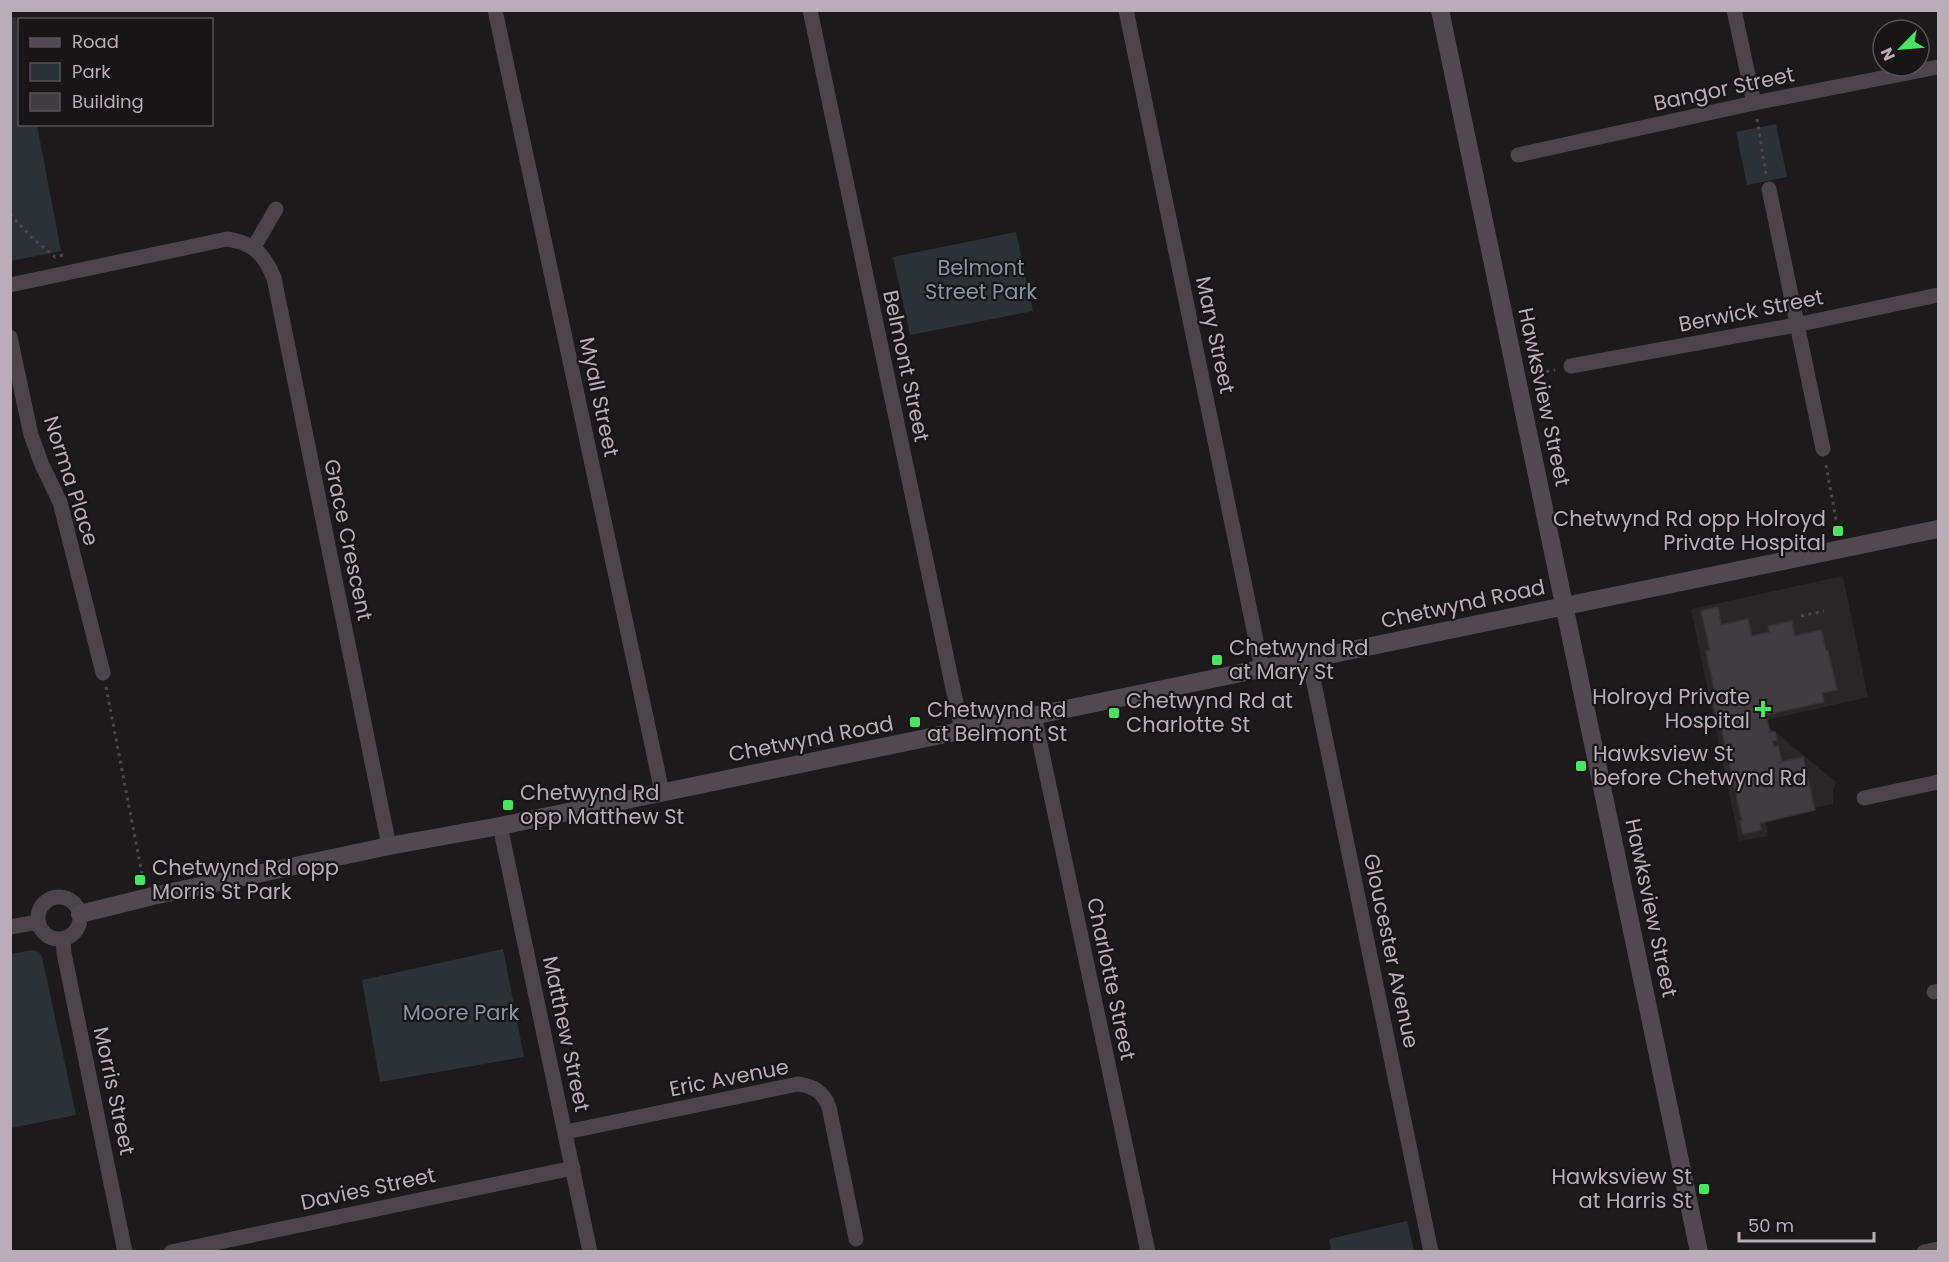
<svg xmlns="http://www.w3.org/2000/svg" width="1949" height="1262" viewBox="0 0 1949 1262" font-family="Poppins,sans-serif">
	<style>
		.built { fill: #292627 }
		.green { fill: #2c3136 }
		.building { fill: #413c3f; stroke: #383436; stroke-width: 1.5 }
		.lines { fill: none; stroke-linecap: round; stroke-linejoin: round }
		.path { stroke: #4f474d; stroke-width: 3; stroke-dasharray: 3 4.5; stroke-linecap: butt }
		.street { stroke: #4b4449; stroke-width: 15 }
		.secondary { stroke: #50494f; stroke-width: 18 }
		.poi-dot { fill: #4ae461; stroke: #171516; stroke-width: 2 }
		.labels { text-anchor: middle; stroke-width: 4.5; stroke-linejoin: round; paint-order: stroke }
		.street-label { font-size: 21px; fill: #baadb8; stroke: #171516 }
		.park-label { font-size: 21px; fill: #8694a3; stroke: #171516 }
		.poi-label { font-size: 21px; fill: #baadb8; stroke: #171516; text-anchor: start }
	</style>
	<rect width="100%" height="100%" fill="#1c1a1b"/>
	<polygon class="built" points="1843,576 1868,697 1762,721 1836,782 1833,791 1833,804 1765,818 1768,836 1739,841 1691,609"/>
	<g class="green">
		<polygon points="16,17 20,37 20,124 37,125 61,251 11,261 10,18"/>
		<polygon points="1776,124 1787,177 1747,185 1736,132"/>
		<polygon points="1016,232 1033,311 910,335 893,257"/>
		<polygon points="503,949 524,1057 380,1082 362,980"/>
		<polygon points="33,950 39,952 42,957 76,1115 11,1128 11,954"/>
		<polygon points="1407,1221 1414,1251 1331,1251 1329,1239"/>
	</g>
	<polygon class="building" points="1718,607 1721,625 1748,619 1752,636 1770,632 1768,626 1792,621 1795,636 1821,630 1826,651 1828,651 1837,690 1822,693 1824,702 1766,715 1770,732 1775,732 1777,740 1772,741 1774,747 1778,746 1782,762 1777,763 1803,757 1815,810 1760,823 1761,830 1743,834 1740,821 1742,821 1721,726 1718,727 1712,698 1716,697 1706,651 1710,650 1701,611"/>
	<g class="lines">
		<g class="path">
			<polyline points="1757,119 1766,175"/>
			<polyline points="10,214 31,237 55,257 67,254"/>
			<polyline points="1539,373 1555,370"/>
			<polyline points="1826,465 1837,525"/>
			<polyline points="1801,616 1824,611"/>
			<polyline points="106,687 142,874"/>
		</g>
		<g class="street">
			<polyline points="495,10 662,792"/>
			<polyline points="810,10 962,731"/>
			<polyline points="1126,10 1262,669"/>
			<polyline points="1734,10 1754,103"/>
			<polyline points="1518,155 1754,103 1938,67"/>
			<polyline points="1769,189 1823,449"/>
			<polyline points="254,247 276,209"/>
			<path d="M10,285L227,239C254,243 264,254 274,278L389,846"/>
			<polyline points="10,337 31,435 42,465 60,502 103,673"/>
			<polyline points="1571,366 1796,325 1938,295"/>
			<polyline points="1309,659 1431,1252"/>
			<polyline points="1034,715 1148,1252"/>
			<polyline points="1864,798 1938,782"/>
			<polyline points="500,826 590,1252"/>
			<circle cx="59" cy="918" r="21"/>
			<polyline points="10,927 38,922"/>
			<polyline points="63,939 64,953 125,1252"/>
			<polyline points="1934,992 1938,991"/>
			<path d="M566,1132L798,1084C814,1086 823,1092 829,1107L856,1239"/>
			<polyline points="171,1252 573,1168"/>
			<polyline points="1924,1252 1938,1249"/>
		</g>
		<g class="secondary">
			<polyline points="1440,10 1699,1252"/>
			<polyline points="80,914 153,896 389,846 500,826 1938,529"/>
		</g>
	</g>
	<g class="poi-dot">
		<rect x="1832" y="525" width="12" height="12" rx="3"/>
		<rect x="1211" y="654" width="12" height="12" rx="3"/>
		<path d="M1760 700h6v6h6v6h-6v6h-6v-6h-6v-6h6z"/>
		<rect x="1108" y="707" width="12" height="12" rx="3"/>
		<rect x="909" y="716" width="12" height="12" rx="3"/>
		<rect x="1575" y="760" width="12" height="12" rx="3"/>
		<rect x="502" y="799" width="12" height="12" rx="3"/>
		<rect x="134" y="874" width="12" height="12" rx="3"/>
		<rect x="1698" y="1183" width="12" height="12" rx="3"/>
	</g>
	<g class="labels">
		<g class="street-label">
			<text transform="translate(1724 89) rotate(-12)" y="7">Bangor Street</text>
			<text transform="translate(1751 311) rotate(-11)" y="7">Berwick Street</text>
			<text transform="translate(1215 335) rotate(78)" y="7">Mary Street</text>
			<text transform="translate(906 366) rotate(78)" y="7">Belmont Street</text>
			<text transform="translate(599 397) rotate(78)" y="7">Myall Street</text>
			<text transform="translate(1544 397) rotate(78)" y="7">Hawksview Street</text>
			<text transform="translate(71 481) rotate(72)" y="7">Norma Place</text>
			<text transform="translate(348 540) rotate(78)" y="7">Grace Crescent</text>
			<text transform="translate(1463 604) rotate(-12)" y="7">Chetwynd Road</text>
			<text transform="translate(811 739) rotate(-11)" y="7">Chetwynd Road</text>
			<text transform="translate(1651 908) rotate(78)" y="7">Hawksview Street</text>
			<text transform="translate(1391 951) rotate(78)" y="7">Gloucester Avenue</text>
			<text transform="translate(1111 979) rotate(78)" y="7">Charlotte Street</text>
			<text transform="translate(566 1034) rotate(78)" y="7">Matthew Street</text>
			<text transform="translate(729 1078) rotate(-11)" y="7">Eric Avenue</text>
			<text transform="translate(114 1091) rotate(78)" y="7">Morris Street</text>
			<text transform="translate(368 1189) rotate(-12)" y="7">Davies Street</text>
		</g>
		<g class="park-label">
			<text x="981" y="275">Belmont<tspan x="981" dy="24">Street Park</tspan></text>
			<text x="461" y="1020">Moore Park</text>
		</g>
		<g class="poi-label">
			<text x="1826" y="526" text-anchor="end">Chetwynd Rd opp Holroyd<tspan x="1826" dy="24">Private Hospital</tspan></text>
			<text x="1229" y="655">Chetwynd Rd<tspan x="1229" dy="24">at Mary St</tspan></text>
			<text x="1750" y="704" text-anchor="end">Holroyd Private<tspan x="1750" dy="24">Hospital</tspan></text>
			<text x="1126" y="708">Chetwynd Rd at<tspan x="1126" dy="24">Charlotte St</tspan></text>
			<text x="927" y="717">Chetwynd Rd<tspan x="927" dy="24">at Belmont St</tspan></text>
			<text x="1593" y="761">Hawksview St<tspan x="1593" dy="24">before Chetwynd Rd</tspan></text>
			<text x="520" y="800">Chetwynd Rd<tspan x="520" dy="24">opp Matthew St</tspan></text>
			<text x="152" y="875">Chetwynd Rd opp<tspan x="152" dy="24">Morris St Park</tspan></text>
			<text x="1692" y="1184" text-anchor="end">Hawksview St<tspan x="1692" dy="24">at Harris St</tspan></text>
		</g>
	</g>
	<rect width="1949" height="1262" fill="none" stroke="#baadb8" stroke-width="24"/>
	<rect x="18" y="18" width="195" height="108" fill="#171516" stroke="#585257" stroke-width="1.5"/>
	<rect x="30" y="38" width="30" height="9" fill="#50494f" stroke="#585257" stroke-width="1.5"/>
	<text x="72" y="48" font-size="18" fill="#baadb8">Road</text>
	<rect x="30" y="63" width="30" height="18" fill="#2c3136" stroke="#585257" stroke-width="1.5"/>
	<text x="72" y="78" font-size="18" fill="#baadb8">Park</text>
	<rect x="30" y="93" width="30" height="18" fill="#413c3f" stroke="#585257" stroke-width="1.5"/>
	<text x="72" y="108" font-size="18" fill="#baadb8">Building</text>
	<g transform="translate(1901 48) rotate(245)"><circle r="28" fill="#171516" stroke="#585257" stroke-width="1.5"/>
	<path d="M0-4.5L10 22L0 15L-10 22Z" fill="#4ae461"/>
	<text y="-9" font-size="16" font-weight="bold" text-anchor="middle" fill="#baadb8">N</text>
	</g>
	<path d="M1739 1232v9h135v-9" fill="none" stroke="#baadb8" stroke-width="3"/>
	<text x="1748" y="1232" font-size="18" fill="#baadb8" stroke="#171516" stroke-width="4.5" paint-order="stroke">50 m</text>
</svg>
